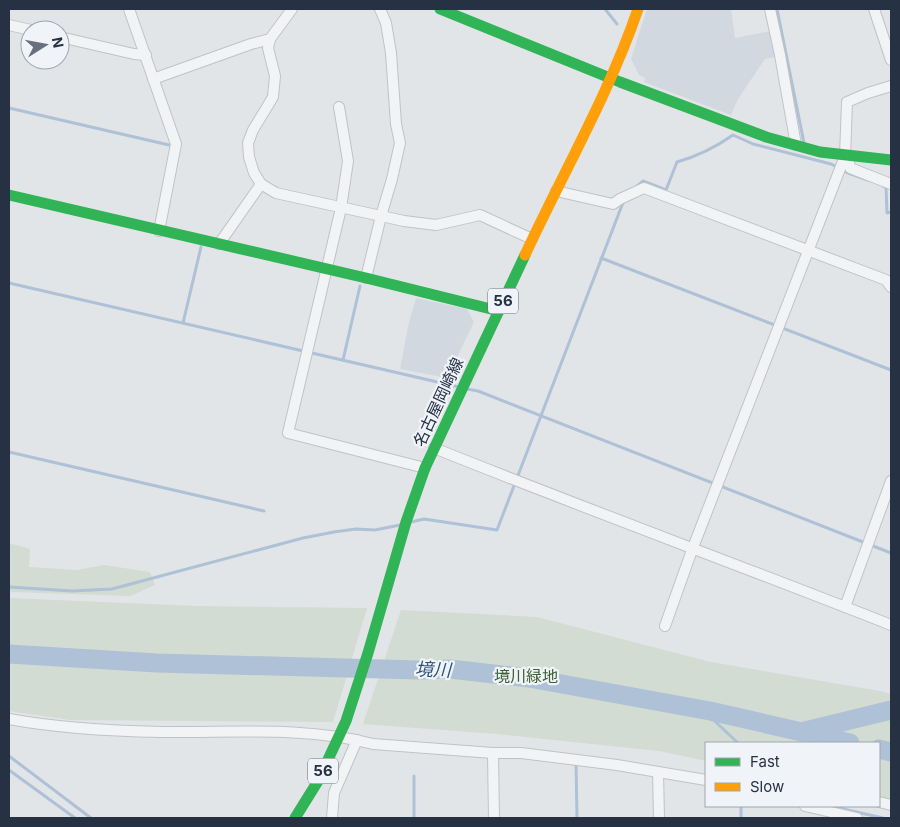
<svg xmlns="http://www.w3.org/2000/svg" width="900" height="827" viewBox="0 0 900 827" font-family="Inter,'Noto Sans JP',sans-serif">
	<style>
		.built { fill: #d2d8df }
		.green { fill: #d2dcd2 }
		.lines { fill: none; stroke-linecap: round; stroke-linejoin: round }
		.stream { stroke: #aec1d6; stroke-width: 3 }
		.river { stroke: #aec1d6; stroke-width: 19 }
		.street-casing { stroke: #c0c3c6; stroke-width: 12 }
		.street { stroke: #f2f3f4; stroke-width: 10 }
		.fast { stroke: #30b455; stroke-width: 11 }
		.slow { stroke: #ff9f0a; stroke-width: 11 }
		.labels { text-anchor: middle; stroke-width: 4.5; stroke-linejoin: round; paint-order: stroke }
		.shield { fill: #f0f3f8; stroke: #636b7a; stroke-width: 1 }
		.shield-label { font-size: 15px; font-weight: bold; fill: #263144 }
		.street-label { font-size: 16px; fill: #263144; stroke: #f0f3f8 }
		.park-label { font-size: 16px; fill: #3b6132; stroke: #f0f3f8 }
		.water-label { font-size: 18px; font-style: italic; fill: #2c507d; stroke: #f0f3f8 }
	</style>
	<rect width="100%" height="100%" fill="#e2e5e8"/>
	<g class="built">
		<polygon points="647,9 731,9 735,38 771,31 776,57 765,59 738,99 731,115 644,82 645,78 639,75 631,59"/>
		<polygon points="416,298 467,309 474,322 447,378 400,369 409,322"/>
	</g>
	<g class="green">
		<polygon points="9,543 30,549 29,567 77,570 104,565 150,572 155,585 130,596 9,592"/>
		<polygon points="9,598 197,606 367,608 333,722 70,720 9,711"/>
		<polygon points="401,610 537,617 711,662 880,691 891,694 891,805 879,801 879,743 706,743 706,761 659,751 497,734 363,724"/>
	</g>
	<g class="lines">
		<g class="stream">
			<polyline points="605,9 617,24"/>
			<polyline points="777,9 804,143"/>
			<polyline points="9,108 169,145"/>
			<polyline points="883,186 886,187 887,213 891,212"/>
			<path d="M635,188L643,181L666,190L677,162C698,156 716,147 733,135L753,144L831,164L848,173L868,180"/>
			<polyline points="601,258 891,370"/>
			<polyline points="9,283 459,387"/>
			<polyline points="183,323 201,247"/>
			<polyline points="343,360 360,286"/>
			<polyline points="467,389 478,391 891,553"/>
			<polyline points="9,452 264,511"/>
			<polyline points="411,522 424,519 497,530 624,200"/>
			<polyline points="9,587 72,591 112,589 303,538 334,532 356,529 375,530 400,525"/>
			<polyline points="703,710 738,743"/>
			<polyline points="9,756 91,818"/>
			<polyline points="576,763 577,818"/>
			<polyline points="9,770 75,818"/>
			<polyline points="414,776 414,818"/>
			<polyline points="741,806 741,818"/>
			<polyline points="830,806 883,818"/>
		</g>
		<g class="river">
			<polyline points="9,654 157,663 419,670 450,669 529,678 710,711 850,743"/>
			<polyline points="805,731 891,710"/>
			<polyline points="879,749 891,752"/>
		</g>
		<g class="street-casing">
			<g id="street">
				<polyline points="129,9 176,144 159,231"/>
				<polyline points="770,9 780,55 796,145"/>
				<polyline points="874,9 891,60"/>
				<polyline points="9,25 31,30"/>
				<polyline points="60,37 134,54 146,55"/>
				<polyline points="270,39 268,48 275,76 273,97 253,130 248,143 249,157 254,173 261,184 276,193 294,197 404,221 436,225 480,215 532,239"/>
				<polyline points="153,79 251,44 270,39 292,9"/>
				<polyline points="339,107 348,161 341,208 288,433 425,468"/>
				<polyline points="848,156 850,168 891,184"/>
				<polyline points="556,191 613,204 620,199 644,188 886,280 891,287"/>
				<polyline points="219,244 261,184"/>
				<polyline points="366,278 381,216 392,179 400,143 396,124 391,53 386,23 380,9"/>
				<path d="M434,448C586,509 739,565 891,625"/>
				<polyline points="845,607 891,481"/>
				<polyline points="665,626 692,550 845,156 847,102 868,93 891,86"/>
				<path d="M9,719C58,728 110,731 161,732C231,733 304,726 373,744L493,753H521L617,765L706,780"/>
				<polyline points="493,753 494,818"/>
				<polyline points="658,772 659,818"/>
				<polyline points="879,802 891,805"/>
				<polyline points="805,806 857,818"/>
				<polyline points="332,818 334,793 357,740"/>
			</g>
		</g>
		<use href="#street" class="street"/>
		<g class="fast">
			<polyline points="440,9 620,82 766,137 820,152 891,160"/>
			<polyline points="9,195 366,278 499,311"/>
			<polyline points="295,818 318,781 346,721 368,653 406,522 425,468 525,255"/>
		</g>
		<path class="slow" d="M525,255C563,173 609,94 638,9"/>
	</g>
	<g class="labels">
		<g class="shield">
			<rect x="488" y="288.5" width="30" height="25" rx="4"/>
			<rect x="308" y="758.5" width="30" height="25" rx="4"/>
		</g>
		<g class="shield-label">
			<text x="503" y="306">56</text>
			<text x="323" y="776">56</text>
		</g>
		<g class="street-label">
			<text transform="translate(438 402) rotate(-65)" y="6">名古屋岡崎線</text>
		</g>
		<g class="park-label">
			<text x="526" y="682">境川緑地</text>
		</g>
		<g class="water-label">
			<text transform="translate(433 670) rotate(2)" y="6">境川</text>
		</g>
	</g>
	<rect width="900" height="827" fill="none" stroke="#263144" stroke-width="20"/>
	<rect x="705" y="742" width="175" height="65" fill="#f0f3f8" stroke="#9fa5b0"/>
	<rect x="715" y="758" width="25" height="8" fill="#30b455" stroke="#9fa5b0"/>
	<text x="750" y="767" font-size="15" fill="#263144">Fast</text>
	<rect x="715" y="783" width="25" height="8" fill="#ff9f0a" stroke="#9fa5b0"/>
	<text x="750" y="792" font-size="15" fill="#263144">Slow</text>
	<g transform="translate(45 45) rotate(79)"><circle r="24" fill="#f0f3f8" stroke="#9fa5b0"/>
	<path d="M0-4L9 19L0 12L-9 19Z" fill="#68707d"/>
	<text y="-8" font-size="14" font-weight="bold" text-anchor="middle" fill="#263144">N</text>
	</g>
</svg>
